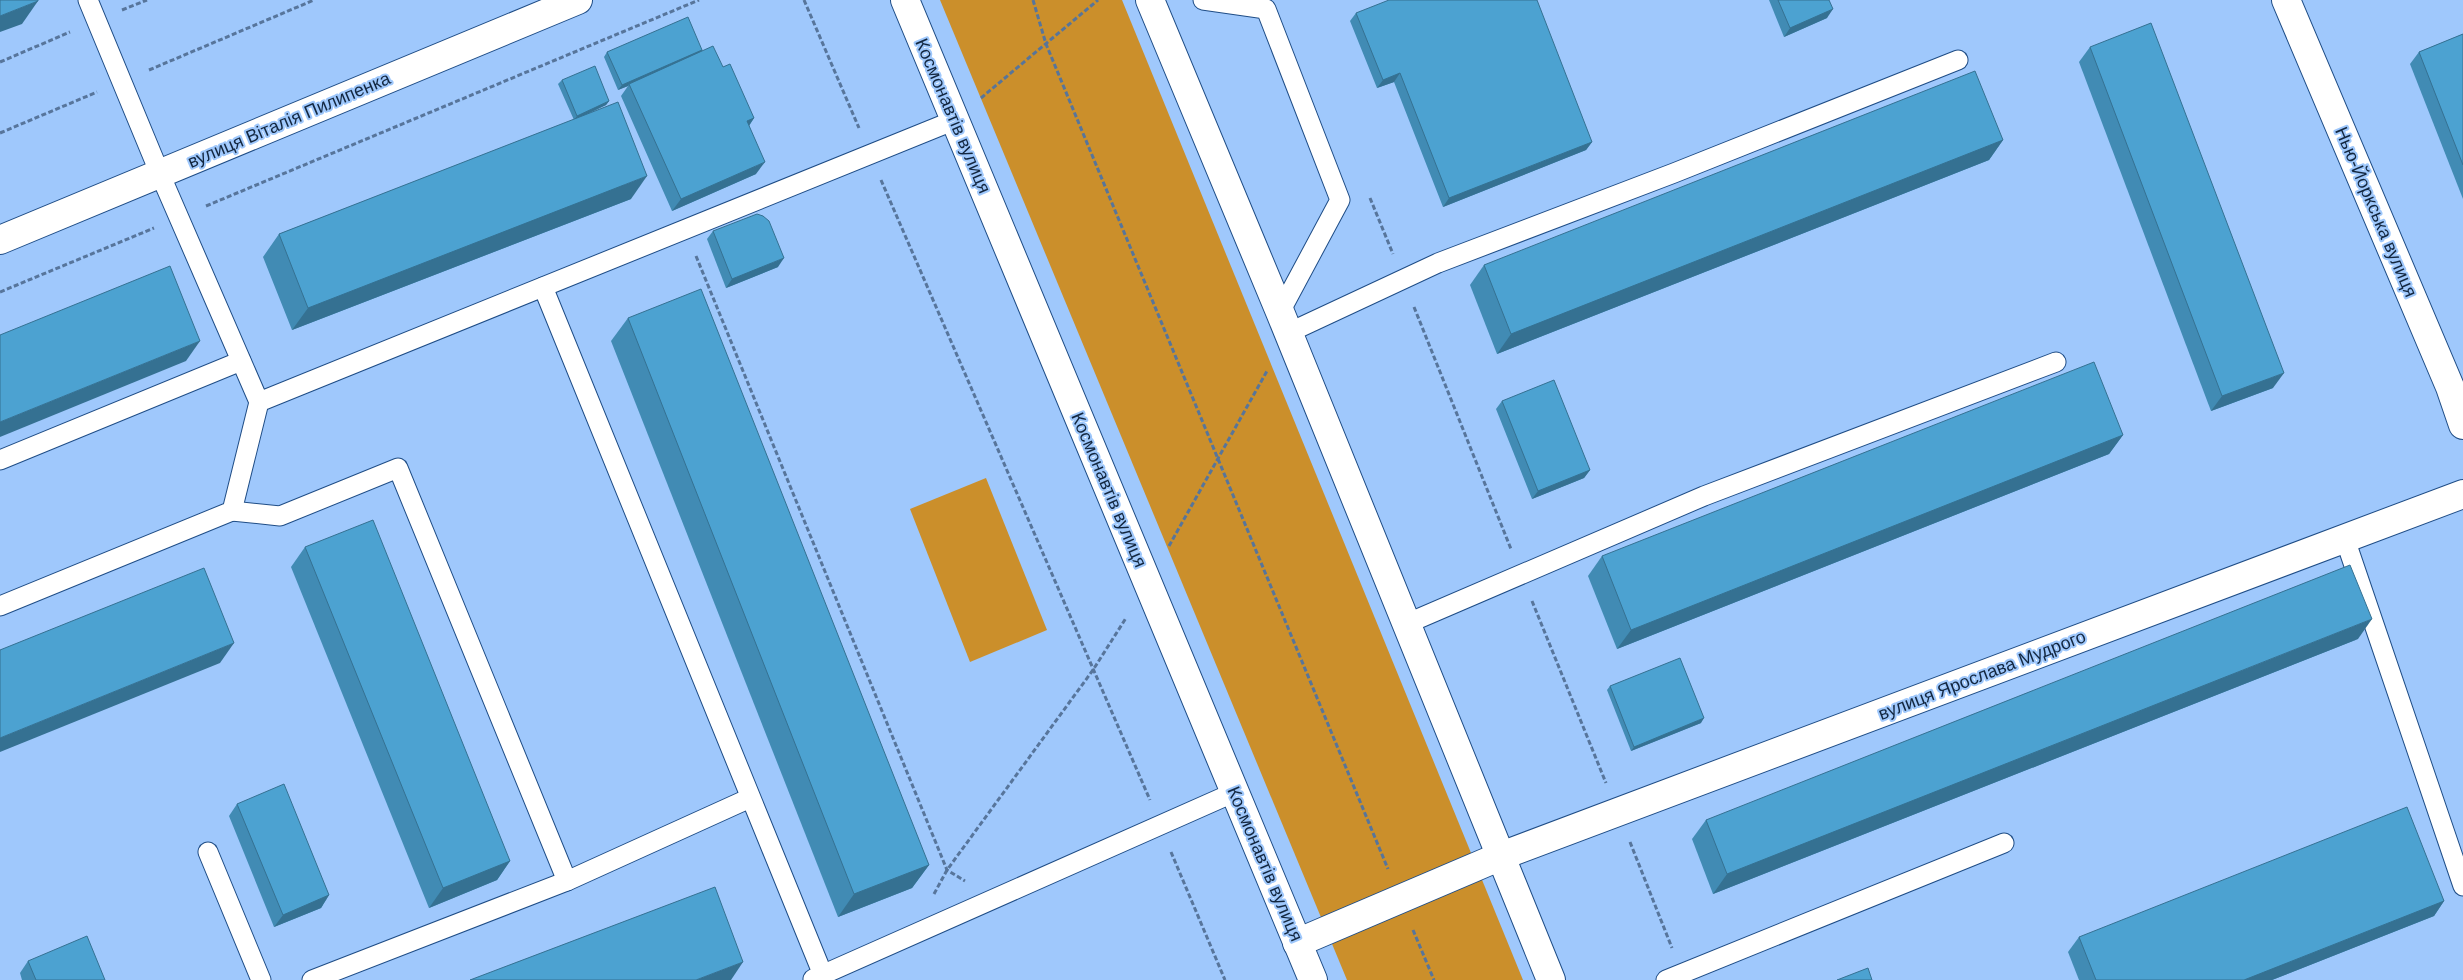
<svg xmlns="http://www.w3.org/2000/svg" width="2463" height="980" viewBox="0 0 2463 980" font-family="Arial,sans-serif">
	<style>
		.green { fill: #cb8f2b }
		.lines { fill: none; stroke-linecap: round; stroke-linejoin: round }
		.lane-casing { stroke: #1f4d86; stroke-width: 21 }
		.street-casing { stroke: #1f4d86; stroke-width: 30 }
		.secondary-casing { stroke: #1f4d86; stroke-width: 30 }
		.path { stroke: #57759b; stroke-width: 3; stroke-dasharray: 5 2.5; stroke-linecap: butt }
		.lane { stroke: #fff; stroke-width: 19 }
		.street { stroke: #fff; stroke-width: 28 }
		.secondary { stroke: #fff; stroke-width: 28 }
		.wall { fill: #418bb4 }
		.shaded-wall { fill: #357192 }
		.building { fill: #4ca2d1; stroke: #357192 }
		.labels { text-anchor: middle; stroke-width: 4; stroke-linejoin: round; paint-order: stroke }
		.street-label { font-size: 18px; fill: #132740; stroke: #9fc8fc }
	</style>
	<rect width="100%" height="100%" fill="#9fc8fc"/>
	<g class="green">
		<polygon points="940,0 1122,0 1523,980 1347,980"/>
		<polygon points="986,478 1047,630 970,662 910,509"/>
	</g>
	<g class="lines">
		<g class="lane-casing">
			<g id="lane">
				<polyline points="88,0 160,174 259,402"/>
				<polyline points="1203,0 1266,9 1340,200 1280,312"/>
				<polyline points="543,287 823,975"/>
				<polyline points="1288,333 1438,263 1674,173 1958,60"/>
				<polyline points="0,460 241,361"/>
				<polyline points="232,511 280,516 398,468 567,881"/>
				<polyline points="2345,539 2463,886"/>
				<polyline points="0,606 232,511 259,402 955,120"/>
				<polyline points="1406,624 1704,496 2056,362"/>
				<polyline points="208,852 261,980"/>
				<polyline points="813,979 1235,792"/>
				<polyline points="312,980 567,881 750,798"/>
				<polyline points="1666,980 2004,843"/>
			</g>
		</g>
		<g class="street-casing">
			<g id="street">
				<polyline points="2286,0 2450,387 2463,425"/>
				<polyline points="1501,856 2463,494"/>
			</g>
		</g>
		<g class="secondary-casing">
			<g id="secondary">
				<polyline points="905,0 1313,980"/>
				<polyline points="1150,0 1280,312 1551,980"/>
				<polyline points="0,240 578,0"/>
				<polyline points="1297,943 1501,856"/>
			</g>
		</g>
		<g class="path">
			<polyline points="804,0 859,128"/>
			<polyline points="1033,0 1046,44 1388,869"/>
			<polyline points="122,10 147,0"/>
			<polyline points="0,62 70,32"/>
			<polyline points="149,70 314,0"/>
			<polyline points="981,98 1098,0"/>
			<polyline points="0,133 97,92"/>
			<polyline points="881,180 1150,800"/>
			<polyline points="1370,198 1393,254"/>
			<polyline points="206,206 699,0"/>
			<polyline points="696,256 947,870 965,881"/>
			<polyline points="0,292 154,228"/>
			<polyline points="1414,307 1511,549"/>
			<polyline points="1169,546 1267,371"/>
			<polyline points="1532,601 1606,783"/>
			<polyline points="1630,842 1672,948"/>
			<polyline points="1171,852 1225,980"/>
			<polyline points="934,894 947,870 1093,670 1126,618"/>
			<polyline points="1413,930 1434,980"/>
		</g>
		<use href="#lane" class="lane"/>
		<use href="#street" class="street"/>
		<use href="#secondary" class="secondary"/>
	</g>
	<g class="wall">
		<polygon points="1769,0 1829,0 1827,18 1784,37"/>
		<polygon points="1356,13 1592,142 1586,150 1443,207 1394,82 1377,88 1350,21"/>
		<polygon points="2463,34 2463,199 2410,64 2419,52"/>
		<polygon points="2090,47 2273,388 2211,411 2079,62"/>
		<polygon points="702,50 723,67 754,118 749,126 756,174 672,211 621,96 628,86 618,90 604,57 607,52"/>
		<polygon points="562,80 609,101 606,105 588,114 631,199 292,330 263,257 279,234 574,120 558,84"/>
		<polygon points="2003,140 1989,160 1497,354 1470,285 1484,265"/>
		<polygon points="713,231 778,267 726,288 707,239"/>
		<polygon points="628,318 929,865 912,888 838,917 611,341"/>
		<polygon points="1502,401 1590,470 1584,478 1532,499 1496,409"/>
		<polygon points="2123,435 2109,454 1617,649 1588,576 1602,556"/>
		<polygon points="305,547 510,861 497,880 429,908 291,567"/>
		<polygon points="2358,639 1713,894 1692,839 1706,820"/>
		<polygon points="1610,686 1701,723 1631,751 1607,690"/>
		<polygon points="237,804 329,895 321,908 274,927 229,816"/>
		<polygon points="2444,901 2434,916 2272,980 2079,980 2068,952 2079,937"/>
		<polygon points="28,961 105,980 22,980 20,973"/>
	</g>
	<g class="shaded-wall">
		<polygon points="38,1 22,24 0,32 0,16"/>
		<polygon points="1833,9 1827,18 1784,37 1790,28"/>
		<polygon points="702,50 699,55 629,84 628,86 618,90 622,85"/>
		<polygon points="1400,73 1394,82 1377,88 1383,80"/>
		<polygon points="609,101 606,105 574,120 577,116"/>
		<polygon points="754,118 746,130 747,121"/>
		<polygon points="2003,140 1989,160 1497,354 1511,334"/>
		<polygon points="1592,142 1586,150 1443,207 1449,198"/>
		<polygon points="765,162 756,174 672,211 681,199"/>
		<polygon points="647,176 631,199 292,330 308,308"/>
		<polygon points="784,258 778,267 726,288 732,279"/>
		<polygon points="200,341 186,361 0,437 0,422"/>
		<polygon points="2284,373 2273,388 2211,411 2222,396"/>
		<polygon points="2123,435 2109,454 1617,649 1631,630"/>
		<polygon points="1590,470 1584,478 1532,499 1538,491"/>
		<polygon points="2372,619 2358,639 1713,894 1727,874"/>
		<polygon points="234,643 220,663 0,752 0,738"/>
		<polygon points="1704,718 1701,723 1631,751 1634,747"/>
		<polygon points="510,861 497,880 429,908 443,888"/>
		<polygon points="929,865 912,888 838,917 854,894"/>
		<polygon points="329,895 321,908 274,927 283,915"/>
		<polygon points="2444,901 2434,916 2272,980 2244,980"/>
		<polygon points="743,962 731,980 696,980"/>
	</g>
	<g class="building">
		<polygon points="0,0 38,0 38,1 0,16"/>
		<polygon points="1389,0 1537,0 1592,142 1449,198 1400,73 1383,80 1356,13"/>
		<polygon points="1778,0 1829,0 1833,9 1790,28"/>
		<polygon points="688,17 702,50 622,85 607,52"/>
		<polygon points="2151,23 2284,373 2222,396 2090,47"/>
		<polygon points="2463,34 2463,165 2419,52"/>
		<polygon points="713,46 723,67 730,64 754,118 747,121 765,162 681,199 629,84"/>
		<polygon points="595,66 609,101 577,116 562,80"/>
		<polygon points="1975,71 2003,140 1511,334 1484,265"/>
		<polygon points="618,102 647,176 308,308 279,234"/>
		<polygon points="757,214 763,216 769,221 784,258 732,279 713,231"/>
		<polygon points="170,266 200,341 0,422 0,335"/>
		<polygon points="701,289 929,865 854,894 628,318"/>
		<polygon points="2094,362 2123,435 1631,630 1602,556"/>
		<polygon points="1554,380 1590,470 1538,491 1502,401"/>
		<polygon points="373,520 510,861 443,888 305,547"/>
		<polygon points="2350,565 2372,619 1727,874 1706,820"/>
		<polygon points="204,568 234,643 0,738 0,650"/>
		<polygon points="1680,658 1704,718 1634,747 1610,686"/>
		<polygon points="284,784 329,895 283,915 237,804"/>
		<polygon points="2407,807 2444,901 2244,980 2096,980 2079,937"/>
		<polygon points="715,887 743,962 696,980 470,980"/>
		<polygon points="87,936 105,980 36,980 28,961"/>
		<polygon points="1868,968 1872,980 1837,980"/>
	</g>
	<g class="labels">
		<g class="street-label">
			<text transform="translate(953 116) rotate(67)" y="6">Космонавтів вулиця</text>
			<text transform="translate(289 120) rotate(-23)" y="6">вулиця Віталія Пилипенка</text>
			<text transform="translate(2376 212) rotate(67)" y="6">Нью-Йоркська вулиця</text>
			<text transform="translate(1109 490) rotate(67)" y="6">Космонавтів вулиця</text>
			<text transform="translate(1982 675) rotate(-21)" y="6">вулиця Ярослава Мудрого</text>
			<text transform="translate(1265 864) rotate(67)" y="6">Космонавтів вулиця</text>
		</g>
	</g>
</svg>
